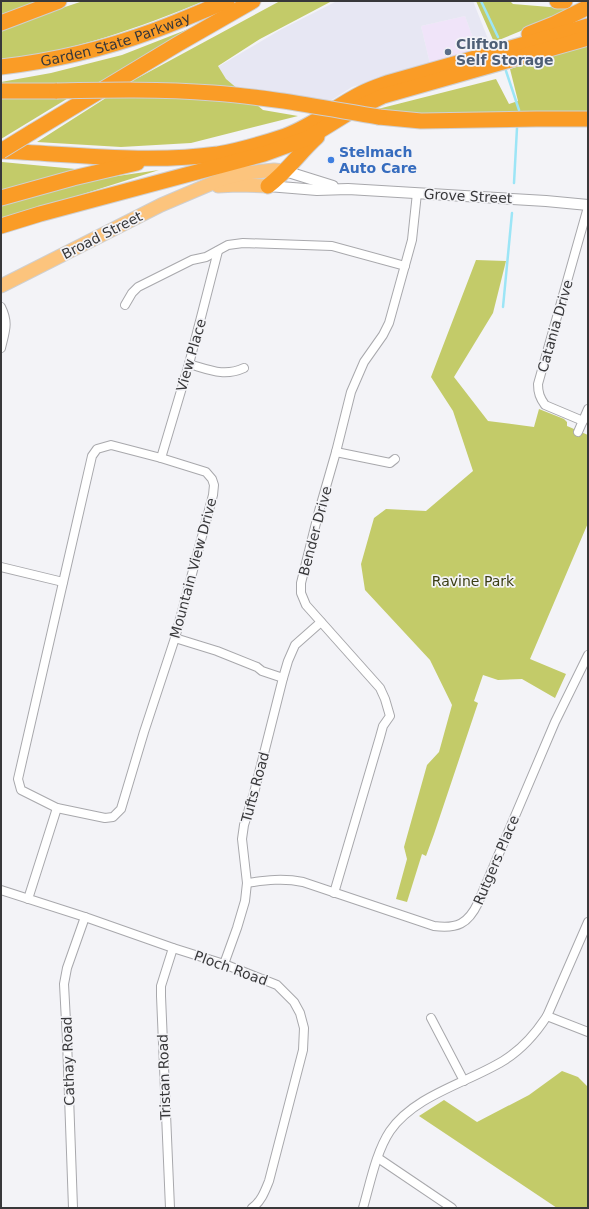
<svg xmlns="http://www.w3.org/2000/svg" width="589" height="1209" viewBox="0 0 589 1209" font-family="'DejaVu Sans',sans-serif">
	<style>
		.commercial { fill: #f0e4f9 }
		.built { fill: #e7e7f3 }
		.green { fill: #c3cb69 }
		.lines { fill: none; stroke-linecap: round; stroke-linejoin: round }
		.stream { stroke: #9ce5f6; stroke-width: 2.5 }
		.minor-casing { stroke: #a8a8ac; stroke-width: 10 }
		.tertiary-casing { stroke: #a8a8ac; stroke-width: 12 }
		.primary-casing { stroke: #cfcfd0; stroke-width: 15 }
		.motorway-casing { stroke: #cfcfd0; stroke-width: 17 }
		.minor { stroke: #fff; stroke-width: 8 }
		.tertiary { stroke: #fff; stroke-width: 10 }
		.primary { stroke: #fcc47d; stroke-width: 13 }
		.motorway { stroke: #fa9c26; stroke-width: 15 }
		.motorway-bridge-casing { stroke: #cfcfd0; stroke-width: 17; stroke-linecap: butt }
		.motorway-bridge { stroke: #fa9c26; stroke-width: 15 }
		.service-dot { fill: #5c6f8a; stroke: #f3f3f7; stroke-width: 1.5 }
		.shop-dot { fill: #3f7fe0; stroke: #f3f3f7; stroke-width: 1.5 }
		.labels { text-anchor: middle; stroke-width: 3.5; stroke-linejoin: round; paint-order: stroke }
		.street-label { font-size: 14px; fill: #38383a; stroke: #f3f3f7 }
		.service-label { font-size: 14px; font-weight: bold; fill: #4e5e75; stroke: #f3f3f7; text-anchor: start }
		.shop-label { font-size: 14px; font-weight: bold; fill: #366cbe; stroke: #f3f3f7; text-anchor: start }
		.park-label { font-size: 14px; fill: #3b3e14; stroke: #f3f3f7 }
	</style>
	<rect width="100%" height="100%" fill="#f3f3f7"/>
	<polygon class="commercial" points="465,16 477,49 430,64 421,26"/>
	<polygon class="built" points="337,1 473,1 490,44 477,49 465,16 421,26 430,64 352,87 330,101 257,89 194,81 280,30"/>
	<g class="green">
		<polygon points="1,1 48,1 1,19"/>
		<path d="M83,1H204C138,28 73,52 1,59V31L38,16Z"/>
		<polygon points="280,1 332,1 260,39 218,66 226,79 263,110 298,116 191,143 121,147 37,142 134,80"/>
		<polygon points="476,1 510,1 513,4 574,9 494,42"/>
		<polygon points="196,26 95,86 1,87 1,82 51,73 122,55"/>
		<polygon points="588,44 588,113 404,117 370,111 496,79 509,104 518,101 510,69"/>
		<polygon points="1,95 70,97 1,139"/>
		<polygon points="2,162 86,170 1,194 1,163"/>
		<polygon points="159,170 1,220 1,204 83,181"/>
		<polygon points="476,260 506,261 493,313 454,377 488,421 534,427 539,409 564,419 567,422 567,426 588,435 588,523 530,659 566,674 555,698 522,679 498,680 483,675 474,701 478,703 434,834 426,856 422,854 407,902 396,899 407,859 404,847 427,765 439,752 452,705 430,660 365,590 361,564 374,518 386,509 426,511 473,471 453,411 431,377"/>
		<polygon points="562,1071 578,1077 588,1087 588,1208 557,1208 419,1116 444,1100 477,1122 529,1095"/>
	</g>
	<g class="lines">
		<g class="stream">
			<polyline points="481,1 498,37"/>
			<polyline points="506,71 519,110"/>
			<polyline points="514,183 517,128"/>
			<polyline points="503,307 512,213"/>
		</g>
		<g class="minor-casing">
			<g id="minor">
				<polyline points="125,305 132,293 138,287 192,260 206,257 228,245 243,243 332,246 405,266"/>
				<path d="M1,307C9,323 5,331 1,348"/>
				<path d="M189,364C210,370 224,377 244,368"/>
				<path d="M583,421L545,405C540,398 538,393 538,384L588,207"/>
				<polyline points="578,432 588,409"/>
				<polygon points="111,445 161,458 206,472 212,479 214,485 213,495 175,638 144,732 121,809 113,817 105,818 57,808 21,790 18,779 92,456 97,449"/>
				<polyline points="336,452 390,463 395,459"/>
				<polyline points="161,458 189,364 218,251"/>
				<polyline points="1,567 63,582"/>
				<polyline points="175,638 217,651 257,667 262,671 283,678"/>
				<path d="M247,883C266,880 284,878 303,882L434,926C457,929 468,924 478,903L555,722L588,655"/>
				<path d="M1,890L85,917L173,948L224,964L277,985L294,1002L300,1013L304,1028L303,1050L269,1181C265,1191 261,1202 252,1208"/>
				<polyline points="334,893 380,737 383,726 390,716 385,699 380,688 306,605 301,593 301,583 319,511 336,452 351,392 364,362 383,335 389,323 412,240 417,193"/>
				<polyline points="28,899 57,808"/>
				<polyline points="224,964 237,928 245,901 247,883 242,839 244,825 254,793 283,678 288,661 295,645 321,622"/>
				<polyline points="547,1016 588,1032"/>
				<polyline points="431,1018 464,1081"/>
				<polyline points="378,1158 452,1208"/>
				<polyline points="73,1208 67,1040 64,984 67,968 85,917"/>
				<polyline points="170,1208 161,996 161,986 173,948"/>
				<path d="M363,1208C370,1184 376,1152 390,1131C415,1095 467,1083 503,1061C521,1050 536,1033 547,1016L588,922"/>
			</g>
		</g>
		<g class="tertiary-casing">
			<g id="tertiary">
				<polyline points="285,171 333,186"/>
				<polyline points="268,186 317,190 348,189 546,201 588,205"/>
			</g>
		</g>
		<g class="primary-casing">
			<g id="primary">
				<polyline points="218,186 237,185 268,186"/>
				<polyline points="1,286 161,205 215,182 226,178 246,173 274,170 285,171"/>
			</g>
		</g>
		<g class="motorway-casing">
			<g id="motorway">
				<polyline points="557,1 565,1"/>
				<polyline points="1,23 59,1"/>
				<polyline points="529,34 554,24 588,7"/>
				<path id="s1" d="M1,67C53,61 104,49 153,31C178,22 202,11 227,1"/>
				<polyline points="1,91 57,91"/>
				<polyline points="379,117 421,121 536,119 588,119"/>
				<polyline points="32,132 178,44 253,1"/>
				<path d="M1,151C73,154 147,164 218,154C241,150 264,143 285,136C313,126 336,106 362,93C370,89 379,86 387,83L588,26"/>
				<path d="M268,186C287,172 300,152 317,137"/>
				<polyline points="1,198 73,178 137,163"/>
				<polyline points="1,226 40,214 264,154 308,138 350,112 383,96 588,38"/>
			</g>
		</g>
		<use href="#minor" class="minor"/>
		<use href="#tertiary" class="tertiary"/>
		<use href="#primary" class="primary"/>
		<use href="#motorway" class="motorway"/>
		<g class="motorway-bridge-casing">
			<g id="motorway-bridge">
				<path d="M57,91C109,90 161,89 213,93C268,97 324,108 379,117"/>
				<polyline points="1,151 32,132"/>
			</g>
		</g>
		<use href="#motorway-bridge" class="motorway-bridge"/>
	</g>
	<circle class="service-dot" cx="448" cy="52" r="4"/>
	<circle class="shop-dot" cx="331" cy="160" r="4"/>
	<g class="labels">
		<g class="street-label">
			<text dy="5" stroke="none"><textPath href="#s1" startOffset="118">Garden State Parkway</textPath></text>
			<text transform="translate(468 196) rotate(3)" y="5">Grove Street</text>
			<text transform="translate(102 235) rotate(-27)" y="5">Broad Street</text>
			<text transform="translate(555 326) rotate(-74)" y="5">Catania Drive</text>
			<text transform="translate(191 355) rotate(-74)" y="5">View Place</text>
			<text transform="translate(315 531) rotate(-75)" y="5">Bender Drive</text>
			<text transform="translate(193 568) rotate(-75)" y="5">Mountain View Drive</text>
			<text transform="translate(255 787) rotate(-75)" y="5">Tufts Road</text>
			<text transform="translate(496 860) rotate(-67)" y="5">Rutgers Place</text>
			<text transform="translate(231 968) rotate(20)" y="5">Ploch Road</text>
			<text transform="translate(68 1061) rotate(-92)" y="5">Cathay Road</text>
			<text transform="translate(164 1077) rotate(-92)" y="5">Tristan Road</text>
		</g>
		<g class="service-label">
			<text x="456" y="49">Clifton<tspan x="456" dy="16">Self Storage</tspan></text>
		</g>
		<g class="shop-label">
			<text x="339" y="157">Stelmach<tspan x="339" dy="16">Auto Care</tspan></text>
		</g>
		<g class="park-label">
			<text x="473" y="586">Ravine Park</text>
		</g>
	</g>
	<rect width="589" height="1209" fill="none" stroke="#38383a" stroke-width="4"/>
</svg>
